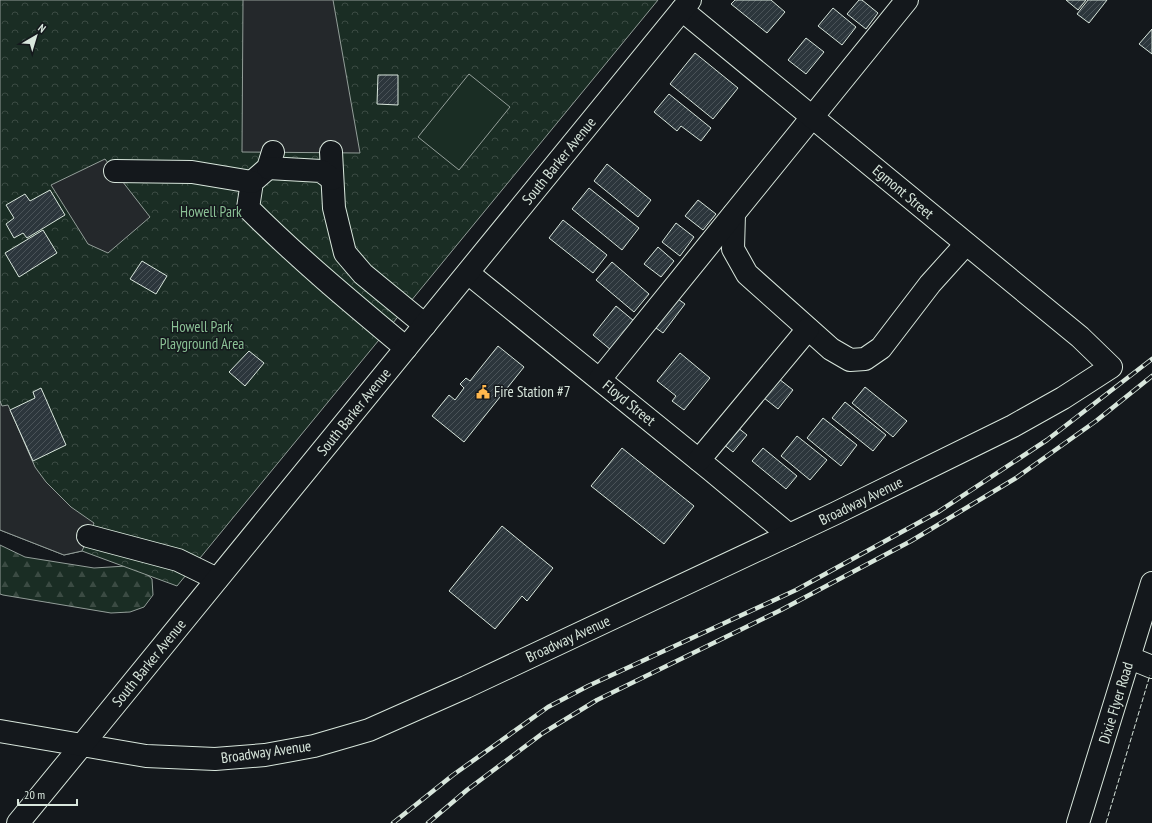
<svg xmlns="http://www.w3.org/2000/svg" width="1152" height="823" viewBox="0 0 1152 823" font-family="'PT Sans Narrow',sans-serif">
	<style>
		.forest { fill: url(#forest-firs); stroke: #939e99 }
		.park { fill: url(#park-crowns); stroke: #939e99 }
		.garden { fill: #1a2d24; stroke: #939e99 }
		.parking { fill: #24282b; stroke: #939e99 }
		.building { fill: url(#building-hatch); stroke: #d8e6dc }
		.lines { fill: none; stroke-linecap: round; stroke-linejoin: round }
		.minor-casing { stroke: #d8e6dc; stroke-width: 24 }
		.major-casing { stroke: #d8e6dc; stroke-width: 24 }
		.minor { stroke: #14181c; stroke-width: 22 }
		.major { stroke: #14181c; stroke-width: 22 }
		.rail-casing { stroke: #d8e6dc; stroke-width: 4.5 }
		.rail { stroke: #14181c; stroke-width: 3; stroke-dasharray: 9; stroke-linecap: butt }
		.fence { stroke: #d8e6dc; stroke-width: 1; stroke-dasharray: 5 2; stroke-linecap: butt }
		.labels { text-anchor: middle; stroke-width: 3; stroke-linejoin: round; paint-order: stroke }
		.street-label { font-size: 15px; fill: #d8e6dc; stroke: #14181c }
		.park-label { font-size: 15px; fill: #8ac095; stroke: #14181c }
		.poi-label { font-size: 15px; fill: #d8e6dc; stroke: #14181c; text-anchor: start }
	</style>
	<defs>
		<pattern id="forest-firs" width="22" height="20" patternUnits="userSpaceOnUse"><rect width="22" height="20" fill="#1a2d24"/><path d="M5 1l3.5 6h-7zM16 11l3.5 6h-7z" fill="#3b4b43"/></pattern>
		<pattern id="park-crowns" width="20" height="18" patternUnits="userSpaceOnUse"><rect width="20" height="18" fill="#1a2d24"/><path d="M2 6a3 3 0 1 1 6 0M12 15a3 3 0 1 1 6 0" fill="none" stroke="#3b4b43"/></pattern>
		<pattern id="building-hatch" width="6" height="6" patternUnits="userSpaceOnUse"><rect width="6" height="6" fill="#2c363c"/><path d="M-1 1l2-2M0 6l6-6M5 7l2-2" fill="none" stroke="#4a5358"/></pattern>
	</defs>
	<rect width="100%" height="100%" fill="#14181c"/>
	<polygon class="forest" points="0,545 25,557 94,568 126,566 141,569 152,579 153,595 144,607 130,612 111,613 3,595 0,594"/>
	<polygon class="park" points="0,0 658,0 177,586 82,551 64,555 0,530"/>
	<polygon class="garden" points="469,74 510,107 459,170 418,137"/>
	<g class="parking">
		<polygon points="243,0 333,0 360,153 242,152"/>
		<polygon points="105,159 150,217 108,253 88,244 51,185"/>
		<polygon points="0,401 2,406 8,405 35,467 46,482 71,507 94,523 82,551 64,555 0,530"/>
	</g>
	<g class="building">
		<polygon points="735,0 771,0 785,12 767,33 731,4"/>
		<polygon points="859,0 862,0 878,13 866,29 847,14"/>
		<polygon points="1066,0 1086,0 1078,10"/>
		<polygon points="1088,0 1107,0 1089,23 1077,14"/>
		<polygon points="833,8 856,27 842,45 818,26"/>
		<polygon points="1152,29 1152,54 1139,44"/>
		<polygon points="806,38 824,52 806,74 788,60"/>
		<polygon points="695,53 738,88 713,119 670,84"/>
		<polygon points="378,75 398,75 398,105 377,104"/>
		<polygon points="669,94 711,128 701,141 681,126 677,131 654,112"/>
		<polygon points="607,164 651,200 638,217 594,181"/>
		<polygon points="589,188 639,228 622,250 572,209"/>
		<polygon points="50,190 65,215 27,238 23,233 14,238 6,224 14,218 6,205 25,194 30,201"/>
		<polygon points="698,200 716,214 703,230 685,216"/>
		<polygon points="563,220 607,255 593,273 549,238"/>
		<polygon points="676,223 694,237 680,256 662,242"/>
		<polygon points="43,230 57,253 19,277 5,253"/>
		<polygon points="658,247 674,261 661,277 644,264"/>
		<polygon points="142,261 167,276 156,294 130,279"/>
		<polygon points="612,262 649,294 634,312 596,280"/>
		<polygon points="671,294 685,304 663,333 649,323"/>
		<polygon points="616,306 634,321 611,350 593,335"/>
		<polygon points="498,346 524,367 464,442 432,416 449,395 455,400 464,388 460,384 466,378 470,381"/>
		<polygon points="249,351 264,363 245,386 229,372"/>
		<polygon points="680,353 710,378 684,410 672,401 676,396 657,381"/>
		<polygon points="774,375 793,390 778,409 759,394"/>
		<polygon points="865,387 907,421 893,437 852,403"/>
		<polygon points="41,388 66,445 33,461 10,410 35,398 33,392"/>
		<polygon points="845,402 886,435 873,451 832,418"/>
		<polygon points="823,418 857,445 841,466 807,438"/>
		<polygon points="732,423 747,435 733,452 718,440"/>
		<polygon points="797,436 827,460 810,480 781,456"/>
		<polygon points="622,448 694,506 664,544 591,486"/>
		<polygon points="763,448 797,476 786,489 752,461"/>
		<polygon points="502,526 553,568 527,601 522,596 495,629 449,591"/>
	</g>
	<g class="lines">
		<g class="minor-casing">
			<g id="minor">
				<path d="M273,152L268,168L252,182L248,208C298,258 352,303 406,348"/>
				<polyline points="331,152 334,208 345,253 363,274 425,325"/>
				<polyline points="268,168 321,171 332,179"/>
				<polyline points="115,171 192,172 252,182"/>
				<polyline points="734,214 733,249 747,274 831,349 850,360 865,359 881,348 930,284 966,244"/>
				<polyline points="468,273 711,470 789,535"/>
				<polyline points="600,379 907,0"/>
				<polyline points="699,460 808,329"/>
				<polyline points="88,536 178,560 217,579"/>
				<polyline points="1130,658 1152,667"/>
				<polyline points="18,823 82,745 146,756 215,759 265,755 314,746 369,730 466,687 836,513 1013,426 1063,398 1111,367 1080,337 682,10"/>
				<polyline points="1078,823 1152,583"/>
			</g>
		</g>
		<g class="major-casing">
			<polyline id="major" points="0,731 82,745 690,0"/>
		</g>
		<use href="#minor" class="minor"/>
		<use href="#major" class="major"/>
		<g class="rail-casing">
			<g id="rail">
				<polyline points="393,823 453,775 548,707 588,686 796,590 938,512 1047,440 1152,359"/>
				<polyline points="428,823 467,790 543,733 597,700 781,610 911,541 1016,478 1096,421 1152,376"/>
			</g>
		</g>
		<use href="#rail" class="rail"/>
		<polyline class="fence" points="1106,823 1150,675"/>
	</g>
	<defs>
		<g id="civic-bare" transform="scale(1.08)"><path d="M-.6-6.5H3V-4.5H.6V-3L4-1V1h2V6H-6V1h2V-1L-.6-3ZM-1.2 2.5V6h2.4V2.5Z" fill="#ffb74d" stroke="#14181c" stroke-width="2.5" paint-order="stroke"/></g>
	</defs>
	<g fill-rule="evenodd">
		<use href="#civic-bare" x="483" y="392"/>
	</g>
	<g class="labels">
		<g class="street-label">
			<text transform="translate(559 161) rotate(-51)" y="5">South Barker Avenue</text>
			<text transform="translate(903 192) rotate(40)" y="5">Egmont Street</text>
			<text transform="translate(629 403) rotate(39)" y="5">Floyd Street</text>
			<text transform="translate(354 412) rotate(-51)" y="5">South Barker Avenue</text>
			<text transform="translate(861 501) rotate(-26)" y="5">Broadway Avenue</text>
			<text transform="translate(568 639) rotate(-25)" y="5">Broadway Avenue</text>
			<text transform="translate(149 663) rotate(-51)" y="5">South Barker Avenue</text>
			<text transform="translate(1116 703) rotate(-73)" y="5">Dixie Flyer Road</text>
			<text transform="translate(266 752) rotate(-8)" y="5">Broadway Avenue</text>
		</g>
		<g class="park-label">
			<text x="211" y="217">Howell Park</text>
			<text x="202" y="332">Howell Park<tspan x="202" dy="17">Playground Area</tspan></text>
		</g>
		<g class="poi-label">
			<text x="494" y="397">Fire Station #7</text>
		</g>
	</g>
	<g transform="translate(36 36) rotate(38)" stroke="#14181c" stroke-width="3" paint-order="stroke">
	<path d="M0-3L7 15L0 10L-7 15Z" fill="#d8e6dc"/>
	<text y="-6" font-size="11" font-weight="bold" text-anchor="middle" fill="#d8e6dc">N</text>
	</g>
	<path d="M18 799v6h59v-6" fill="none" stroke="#d8e6dc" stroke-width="2"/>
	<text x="24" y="799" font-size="12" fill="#d8e6dc" stroke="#14181c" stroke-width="3" paint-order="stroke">20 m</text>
</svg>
